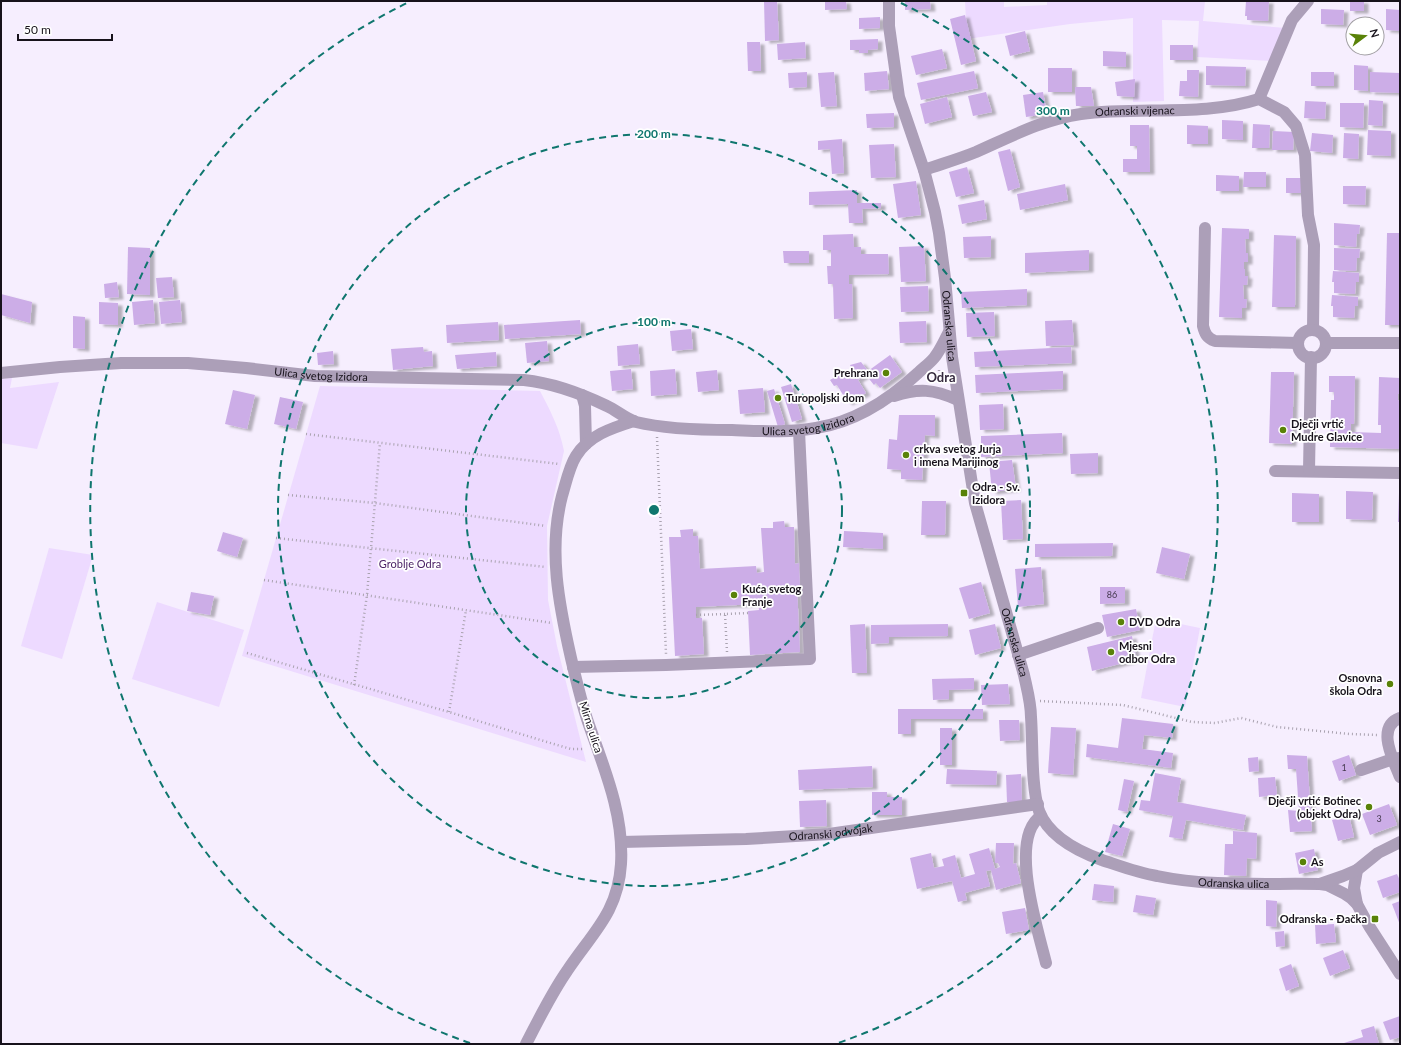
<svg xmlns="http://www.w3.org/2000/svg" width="1401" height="1045" viewBox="0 0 1401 1045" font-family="Lato,sans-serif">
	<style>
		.green { fill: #eddaff }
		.building { fill: #ccade7; filter: url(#shadow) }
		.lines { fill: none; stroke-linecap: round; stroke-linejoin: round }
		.path { stroke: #aaa3b0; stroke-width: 2.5; stroke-dasharray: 1 3; stroke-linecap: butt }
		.minor { stroke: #ac9fb8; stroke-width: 12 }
		.ring { fill: none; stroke: #0f766e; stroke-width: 2; stroke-dasharray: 7 5 }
		.poi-dot { fill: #598208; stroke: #fff; stroke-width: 1.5 }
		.labels { text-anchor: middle; stroke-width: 3.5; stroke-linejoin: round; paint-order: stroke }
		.number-label { font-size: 9px; fill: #44394e }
		.street-label { font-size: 11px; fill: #17121b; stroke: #fff }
		.poi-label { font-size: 11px; font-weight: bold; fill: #17121b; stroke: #fff; text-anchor: start }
		.park-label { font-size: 11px; fill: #4b2266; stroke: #fff }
		.quarter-label { font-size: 13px; font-weight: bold; fill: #352a3e; stroke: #fff }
		.centre { fill: #0f766e; stroke: #fff; stroke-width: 2 }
		.ring-label { font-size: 12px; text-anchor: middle; font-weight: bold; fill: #0f766e; stroke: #fff; stroke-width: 3.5; stroke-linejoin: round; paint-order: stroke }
	</style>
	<defs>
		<filter id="shadow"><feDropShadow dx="4.5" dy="2.5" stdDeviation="1" flood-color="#0004"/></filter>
	</defs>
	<rect width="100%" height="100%" fill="#f6eefe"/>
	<g class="green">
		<polygon points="965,1 1004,1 1004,7 1047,5 1047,1 1205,1 1203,21 1286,28 1272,61 1197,57 1199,21 1162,20 1164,101 1133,102 1133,18 1070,24 967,39"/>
		<polygon points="12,378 10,388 59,382 37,449 1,443 1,379"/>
		<path d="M320,386L540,391C550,410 560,429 564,451L547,526L548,600L557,646L586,762L242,656Z"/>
		<polygon points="49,548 93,555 62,659 21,646"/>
		<polygon points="157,602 244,630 219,707 132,679"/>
		<polygon points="1156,619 1200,628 1185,707 1141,698"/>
	</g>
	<g class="building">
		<polygon points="764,1 777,1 779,40 765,41"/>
		<polygon points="825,1 846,1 847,9 825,10"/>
		<polygon points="905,1 930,1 931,9 905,10"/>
		<polygon points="1246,1 1269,1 1268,21 1247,20 1247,16 1245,16"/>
		<rect x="1350" y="1" width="14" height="10"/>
		<polygon points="1321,9 1344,10 1343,25 1321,24"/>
		<polygon points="1386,9 1400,10 1400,31 1386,30"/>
		<polygon points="965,15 976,61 961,65 950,19"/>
		<polygon points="880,17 880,28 859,29 859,18"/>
		<polygon points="1025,31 1030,51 1010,56 1005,36"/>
		<polygon points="878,39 878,49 868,50 868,53 859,53 859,50 850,50 850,40"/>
		<polygon points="747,42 760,42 761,71 748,71"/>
		<polygon points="805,42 806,58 778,60 777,44"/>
		<rect x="1170" y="45" width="23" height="15"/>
		<polygon points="942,49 947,68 916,75 911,56"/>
		<polygon points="1103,51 1126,52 1126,67 1103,66"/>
		<polygon points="1354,65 1368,66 1368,91 1354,90"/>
		<polygon points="1206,66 1246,67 1245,86 1206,85"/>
		<rect x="1048" y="68" width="24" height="24"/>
		<polygon points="1187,70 1199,70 1198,97 1179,96 1180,81 1187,81"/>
		<polygon points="887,71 889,89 865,91 864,73"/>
		<polygon points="974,71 978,88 921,100 917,83"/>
		<polygon points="807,72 807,87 789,88 788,73"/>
		<polygon points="834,72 837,106 821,107 818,73"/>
		<rect x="1311" y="72" width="23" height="14"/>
		<polygon points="1370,72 1400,73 1400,93 1370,92"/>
		<polygon points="1135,79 1134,97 1117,96 1115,82"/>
		<polygon points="1075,87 1091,87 1094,106 1076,106"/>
		<polygon points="986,92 992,112 973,116 968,96"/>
		<polygon points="1043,92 1047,114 1026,117 1023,95"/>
		<polygon points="947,97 952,117 925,124 920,104"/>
		<polygon points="1369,100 1383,101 1382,126 1368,125"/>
		<polygon points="1305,101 1326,102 1325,119 1304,118"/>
		<polygon points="1340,103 1364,103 1363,128 1340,127"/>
		<polygon points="894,113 894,127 867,128 866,114"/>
		<polygon points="1222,120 1243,121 1243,140 1222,139"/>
		<polygon points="1253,124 1270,125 1269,148 1252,148"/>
		<polygon points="1130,125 1149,125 1150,172 1123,172 1123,159 1137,159 1137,146 1130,146"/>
		<polygon points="1187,125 1208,126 1208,144 1187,144"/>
		<polygon points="1368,130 1391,131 1391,156 1367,155"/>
		<polygon points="1273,131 1294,132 1293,150 1272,150"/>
		<polygon points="1312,133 1333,135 1332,153 1310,151"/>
		<polygon points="1344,133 1359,134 1358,159 1343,158"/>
		<polygon points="842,139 844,173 832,174 830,149 818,150 818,141"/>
		<polygon points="894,144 896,177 871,178 869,145"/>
		<polygon points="1010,149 1020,187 1008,191 998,152"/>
		<polygon points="967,167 974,193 956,197 949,172"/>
		<polygon points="1244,172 1266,172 1266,187 1243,187"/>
		<polygon points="1216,175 1239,176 1239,191 1216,191"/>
		<rect x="1286" y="178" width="15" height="15"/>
		<polygon points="916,181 921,215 898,218 893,184"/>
		<polygon points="1065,184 1068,200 1020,210 1017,194"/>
		<polygon points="1343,186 1366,186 1365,205 1343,204"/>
		<polygon points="857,190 857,203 881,203 881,208 862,209 863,223 849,223 848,204 809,205 809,192"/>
		<polygon points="984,200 987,219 962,224 958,205"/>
		<polygon points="1334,223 1360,225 1359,234 1357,234 1356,247 1334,245"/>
		<polygon points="1222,228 1249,229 1249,239 1245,239 1246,253 1248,253 1248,262 1244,262 1244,269 1245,269 1245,276 1248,276 1247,285 1243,285 1244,299 1247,299 1246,308 1242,308 1242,318 1219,317"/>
		<polygon points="1387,233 1400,233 1400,325 1385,325"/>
		<polygon points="853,234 854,247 861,247 861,254 888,254 889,274 849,275 849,284 852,284 853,318 834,319 833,284 828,284 827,266 831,266 831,250 823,250 823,235"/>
		<polygon points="1274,235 1296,236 1295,307 1272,307"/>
		<polygon points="991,236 991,257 964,258 963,237"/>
		<polygon points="924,246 926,281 901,282 899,247"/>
		<polygon points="128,247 150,248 150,295 127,294"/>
		<polygon points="1334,248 1360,249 1359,258 1357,258 1356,271 1334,270"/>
		<polygon points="1089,250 1089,270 1025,273 1025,253"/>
		<polygon points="783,251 809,251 809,263 784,263"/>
		<polygon points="1333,271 1359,273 1359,282 1356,282 1355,294 1334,293 1334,282 1332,282"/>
		<polygon points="172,277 174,297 158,298 156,278"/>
		<polygon points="117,282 119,297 105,298 104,284"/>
		<polygon points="928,286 929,311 901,312 900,287"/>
		<polygon points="1027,289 1027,305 962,308 961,292"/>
		<polygon points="1,294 32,302 30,323 1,315"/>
		<polygon points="1332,295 1358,297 1358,306 1355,306 1354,318 1333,317 1333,306 1331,306"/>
		<polygon points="153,300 155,323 134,325 132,302"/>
		<polygon points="180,300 182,322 161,324 159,302"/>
		<polygon points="99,302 118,303 118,325 99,324"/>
		<polygon points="994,312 995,336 967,337 966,313"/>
		<polygon points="73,316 85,317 85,349 73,348"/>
		<polygon points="580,320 581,334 505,339 504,325"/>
		<polygon points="1072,320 1074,345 1046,346 1045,321"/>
		<polygon points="926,321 927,342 900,343 899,322"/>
		<polygon points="498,322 499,340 447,343 446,325"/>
		<polygon points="691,329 693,349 672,351 670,331"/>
		<polygon points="547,341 549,361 527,363 525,343"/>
		<polygon points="638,344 640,364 618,366 617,346"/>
		<polygon points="423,347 424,352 432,351 433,366 393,370 391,349"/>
		<polygon points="1071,347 1072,363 975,367 974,352"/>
		<polygon points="333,351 334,364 318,365 317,353"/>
		<polygon points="496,352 497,366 457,369 455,355"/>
		<polygon points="890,355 902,372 880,388 876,383 874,385 866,375 858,380 866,393 848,403 837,385 834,386 830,380 846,371 848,374 853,371 850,365 861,362 868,371"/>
		<polygon points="631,369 633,389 612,391 610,371"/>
		<polygon points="675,369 677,394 651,396 650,371"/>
		<polygon points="717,370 719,390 698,392 696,372"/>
		<polygon points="1063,371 1063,389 976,393 975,375"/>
		<polygon points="1271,372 1294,372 1292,444 1269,443"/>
		<polygon points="1329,376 1355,376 1354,424 1351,424 1351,432 1381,433 1381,425 1378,425 1379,377 1400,378 1400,394 1398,394 1398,400 1400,401 1400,449 1330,447 1331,400 1334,400 1334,392 1329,392"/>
		<polygon points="791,384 802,419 792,422 781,387"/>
		<polygon points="763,388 765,412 740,414 738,390"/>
		<polygon points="774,389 785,424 778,427 767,391"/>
		<polygon points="233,390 255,395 247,429 225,424"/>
		<polygon points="280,397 303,402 296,429 274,424"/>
		<polygon points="1003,404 1004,429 980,430 979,405"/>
		<polygon points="899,415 935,415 935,436 925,435 922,480 901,479 901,470 887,469 889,439 897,440"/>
		<polygon points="1062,433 1063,453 981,457 981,436"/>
		<polygon points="1098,453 1098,473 1071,474 1070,454"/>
		<polygon points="1012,460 1016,489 992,492 989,462"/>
		<polygon points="1346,491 1373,492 1372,520 1346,519"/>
		<polygon points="1292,493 1319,494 1319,522 1292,522"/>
		<polygon points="1399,493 1400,493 1400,522 1398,522"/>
		<polygon points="1021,500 1023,539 1003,540 1001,501"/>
		<polygon points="922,501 946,501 945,535 921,535"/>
		<polygon points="784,521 785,527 794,527 795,564 799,563 800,586 797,586 800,652 750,655 748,611 759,610 758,604 696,607 696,618 702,618 704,654 675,656 669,537 681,537 680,530 693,529 693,536 698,536 700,569 756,566 757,573 764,572 761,528 773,528 773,522"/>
		<polygon points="844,531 883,533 883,549 843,547"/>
		<polygon points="223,532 243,538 237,557 217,551"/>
		<polygon points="1113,543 1112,556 1035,557 1035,544"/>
		<polygon points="1162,547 1190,554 1184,579 1156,573"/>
		<polygon points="1041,567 1044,604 1018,607 1015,569"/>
		<polygon points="981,582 990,613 969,619 959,588"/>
		<polygon points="1100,587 1125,587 1125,603 1100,604"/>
		<polygon points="191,592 214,596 210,615 187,611"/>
		<polygon points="1136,609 1140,630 1107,637 1102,615"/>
		<polygon points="865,624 867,673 852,673 850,625"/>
		<polygon points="948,624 948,636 889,637 889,643 871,644 871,625"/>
		<polygon points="995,624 1001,648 975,655 969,630"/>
		<polygon points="1132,636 1136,657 1130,658 1131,661 1092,671 1087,647"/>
		<polygon points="974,678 974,689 949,690 949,699 933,700 932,679"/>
		<polygon points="1008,684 1010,704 982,705 981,685"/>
		<polygon points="898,709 983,709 983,719 911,719 911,734 898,734"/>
		<polygon points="1122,718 1173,724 1172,738 1144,735 1142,749 1173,753 1171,768 1086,757 1087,744 1118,748"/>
		<polygon points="999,720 1019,720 1020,740 1000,741"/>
		<polygon points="1051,727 1076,728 1073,775 1048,773"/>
		<rect x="940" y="728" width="12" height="37"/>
		<polygon points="1287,755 1307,756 1312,831 1290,832 1288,810 1299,811 1296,769 1288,769"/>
		<polygon points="1349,755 1356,775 1339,781 1332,761"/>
		<polygon points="1258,757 1259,771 1249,772 1248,758"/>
		<polygon points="872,766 873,787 799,790 798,770"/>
		<polygon points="947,769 997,771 996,785 946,784"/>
		<polygon points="1155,773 1181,778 1177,802 1246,815 1243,830 1186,820 1182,839 1169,837 1173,816 1139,810 1141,800 1150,801"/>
		<polygon points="1021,774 1022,802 1007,802 1006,775"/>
		<polygon points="1275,777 1277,795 1259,797 1258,778"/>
		<polygon points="1124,779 1134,781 1127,812 1118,810"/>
		<polygon points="872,792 887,792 887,797 902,797 902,815 872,815"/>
		<polygon points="826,800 827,826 800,827 799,801"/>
		<polygon points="1389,804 1397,825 1370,835 1362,814"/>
		<polygon points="1349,816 1354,837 1338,841 1332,820"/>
		<polygon points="1113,824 1130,829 1122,856 1105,852"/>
		<polygon points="1233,831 1257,833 1256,859 1247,858 1246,876 1224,875 1225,844 1233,844"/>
		<polygon points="996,843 1014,843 1013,864 1016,863 1021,883 996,890 991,870 986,871 990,886 965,893 967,900 958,902 952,881 917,889 910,858 931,853 934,868 944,866 942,859 955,855 961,878 975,874 969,854 989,848 995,869 1000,867 998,863 995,863"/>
		<polygon points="1314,849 1318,870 1299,874 1295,853"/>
		<polygon points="1397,874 1400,881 1400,892 1383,898 1377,881"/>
		<polygon points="1094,884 1114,886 1113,902 1092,900"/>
		<polygon points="1136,895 1156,898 1153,915 1133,912"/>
		<polygon points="1266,900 1277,901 1276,927 1266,926"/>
		<polygon points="1400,901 1400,925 1392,904"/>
		<polygon points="1025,908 1029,930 1006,934 1002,912"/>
		<polygon points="1334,924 1336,942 1316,944 1315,925"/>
		<polygon points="1284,931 1285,946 1276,947 1275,932"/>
		<polygon points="1343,950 1350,968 1330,976 1323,958"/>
		<polygon points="1291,964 1299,986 1286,991 1279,969"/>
		<polygon points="1400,1016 1400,1037 1390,1040 1383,1022"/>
		<polygon points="1374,1026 1379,1044 1344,1044 1344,1043 1363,1037 1361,1030"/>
	</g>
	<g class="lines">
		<g class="path">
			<polyline points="939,370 940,381"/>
			<polyline points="306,434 559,464"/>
			<polyline points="657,437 666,654"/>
			<polyline points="288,495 375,503 546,526"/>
			<polyline points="276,538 546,567"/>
			<polyline points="264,580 552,623"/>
			<polyline points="696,615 725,614"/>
			<polyline points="727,652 725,614 748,613"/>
			<polyline points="247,653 449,712 547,742 571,749 585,749"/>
			<polyline points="354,685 367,595 380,443"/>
			<polyline points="1040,701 1123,705 1192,722 1215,723 1241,718 1277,727 1350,734 1377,735"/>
			<polyline points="449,712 466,610"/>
		</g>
		<g class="minor">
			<path id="s1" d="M889,1V26L899,97L924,170L935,212L939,233L945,278L952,357L975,503L1024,675C1027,689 1031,703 1031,717C1033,744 1031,786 1039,811C1049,837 1077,851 1102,860C1120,866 1138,873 1157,876C1210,887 1265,883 1320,884L1327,885L1345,894L1351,898L1357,904L1369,926L1400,974"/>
			<polyline points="1259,99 1292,20 1308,1"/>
			<path id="s2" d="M924,170C941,164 959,159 976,152C1010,137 1044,119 1081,114C1140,106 1203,117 1259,99L1284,112L1296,126L1305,155L1308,215L1314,245L1313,330"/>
			<path d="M1205,228L1203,326C1205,334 1207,338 1215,341L1298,343"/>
			<circle cx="1312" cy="344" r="14"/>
			<polyline points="1326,343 1400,343"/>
			<path id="s3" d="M1,373L60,367L121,363H188L246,368L315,376L524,380C553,383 580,393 607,406C616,410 626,419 636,422C665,429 702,430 732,430C760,431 789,433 816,428C855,422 890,399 918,373C923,368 929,364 934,358C940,351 944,341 949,332"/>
			<polyline points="582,395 585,406 586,444"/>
			<path d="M894,396C919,388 933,389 958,400"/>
			<polyline points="1275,471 1400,473"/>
			<polyline points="1309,471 1311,357"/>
			<polyline points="1018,655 1098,628"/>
			<polyline points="573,667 666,665 810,659 799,431"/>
			<path d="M1400,718C1375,727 1394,761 1400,777"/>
			<polyline points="1361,770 1393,759 1400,758"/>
			<path d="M1041,816C1008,838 1038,930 1046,963"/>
			<path id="s4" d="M621,842L746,839L829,834L1038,804"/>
			<polyline points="1357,870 1354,888 1357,904"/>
			<polyline points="1320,884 1343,876 1357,870 1378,853 1400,842"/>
			<path d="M526,1044C539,1019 551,994 567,971C592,933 618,913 621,864C624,814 604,768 588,722C581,701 576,679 571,658C559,605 548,550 562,496C566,483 569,467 576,456C589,435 612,428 634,421"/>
		</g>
	</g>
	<g class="ring">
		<circle cx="654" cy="510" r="188"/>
		<circle cx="654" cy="510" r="376"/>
		<path d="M470 1043A564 564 0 0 1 407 3M901 3A564 564 0 0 1 838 1043"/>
	</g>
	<g class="poi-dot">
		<circle cx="886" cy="373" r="4"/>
		<circle cx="778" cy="398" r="4"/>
		<circle cx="1283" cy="430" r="4"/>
		<circle cx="906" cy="455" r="4"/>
		<rect x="960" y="489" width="8" height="8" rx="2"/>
		<circle cx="734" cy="595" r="4"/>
		<circle cx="1121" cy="622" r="4"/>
		<circle cx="1111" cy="652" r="4"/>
		<circle cx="1390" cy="684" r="4"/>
		<circle cx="1369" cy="807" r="4"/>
		<circle cx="1303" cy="862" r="4"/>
		<rect x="1371" y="915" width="8" height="8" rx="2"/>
	</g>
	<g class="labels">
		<g class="number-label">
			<text x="1112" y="598">86</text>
			<text x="1344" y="771">1</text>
			<text x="1379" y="822">3</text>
		</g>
		<g class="street-label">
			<text dy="4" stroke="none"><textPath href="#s2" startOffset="221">Odranski vijenac</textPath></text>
			<text dy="4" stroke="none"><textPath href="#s1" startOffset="332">Odranska ulica</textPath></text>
			<text dy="4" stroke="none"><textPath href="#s3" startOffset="321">Ulica svetog Izidora</textPath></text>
			<text dy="4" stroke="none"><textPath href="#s3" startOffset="818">Ulica svetog Izidora</textPath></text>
			<text dy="4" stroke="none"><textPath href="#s1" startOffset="656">Odranska ulica</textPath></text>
			<text transform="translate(591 727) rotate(72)" y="4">Mirna ulica</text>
			<text dy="4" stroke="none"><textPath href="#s4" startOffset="210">Odranski odvojak</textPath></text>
			<text dy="4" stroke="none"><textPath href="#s1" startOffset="1044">Odranska ulica</textPath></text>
		</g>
		<g class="poi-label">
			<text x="878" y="377" text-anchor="end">Prehrana</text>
			<text x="786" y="402">Turopoljski dom</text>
			<text x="1291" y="428">Dječji vrtić<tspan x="1291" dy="13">Mudre Glavice</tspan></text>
			<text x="914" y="453">crkva svetog Jurja<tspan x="914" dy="13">i imena Marijinog</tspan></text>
			<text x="972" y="491">Odra - Sv.<tspan x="972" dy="13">Izidora</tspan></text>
			<text x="742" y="593">Kuća svetog<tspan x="742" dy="13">Franje</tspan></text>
			<text x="1129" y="626">DVD Odra</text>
			<text x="1119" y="650">Mjesni<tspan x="1119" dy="13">odbor Odra</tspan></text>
			<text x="1382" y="682" text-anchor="end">Osnovna<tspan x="1382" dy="13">škola Odra</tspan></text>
			<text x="1361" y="805" text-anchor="end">Dječji vrtić Botinec<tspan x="1361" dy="13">(objekt Odra)</tspan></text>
			<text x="1311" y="866">As</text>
			<text x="1367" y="923" text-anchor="end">Odranska - Đačka</text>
		</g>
		<g class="park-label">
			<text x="410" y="568">Groblje Odra</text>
		</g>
		<g class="quarter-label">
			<text x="941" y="382">Odra</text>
		</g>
	</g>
	<circle cx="654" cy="510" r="6" class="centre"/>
	<g class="ring-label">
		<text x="1053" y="115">300 m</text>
		<text x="654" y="138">200 m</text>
		<text x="654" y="326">100 m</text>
	</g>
	<rect width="1401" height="1045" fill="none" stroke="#17121b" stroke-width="4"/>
	<g transform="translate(1365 36) rotate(74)"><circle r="19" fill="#ffffff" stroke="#a2a0a4"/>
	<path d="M0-3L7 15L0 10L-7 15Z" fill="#598208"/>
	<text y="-6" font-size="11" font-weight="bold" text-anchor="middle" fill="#17121b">N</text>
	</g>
	<path d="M18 34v6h94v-6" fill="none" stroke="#17121b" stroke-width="2"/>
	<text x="24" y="34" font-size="12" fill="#17121b" stroke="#ffffff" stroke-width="3" paint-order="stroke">50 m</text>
</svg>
